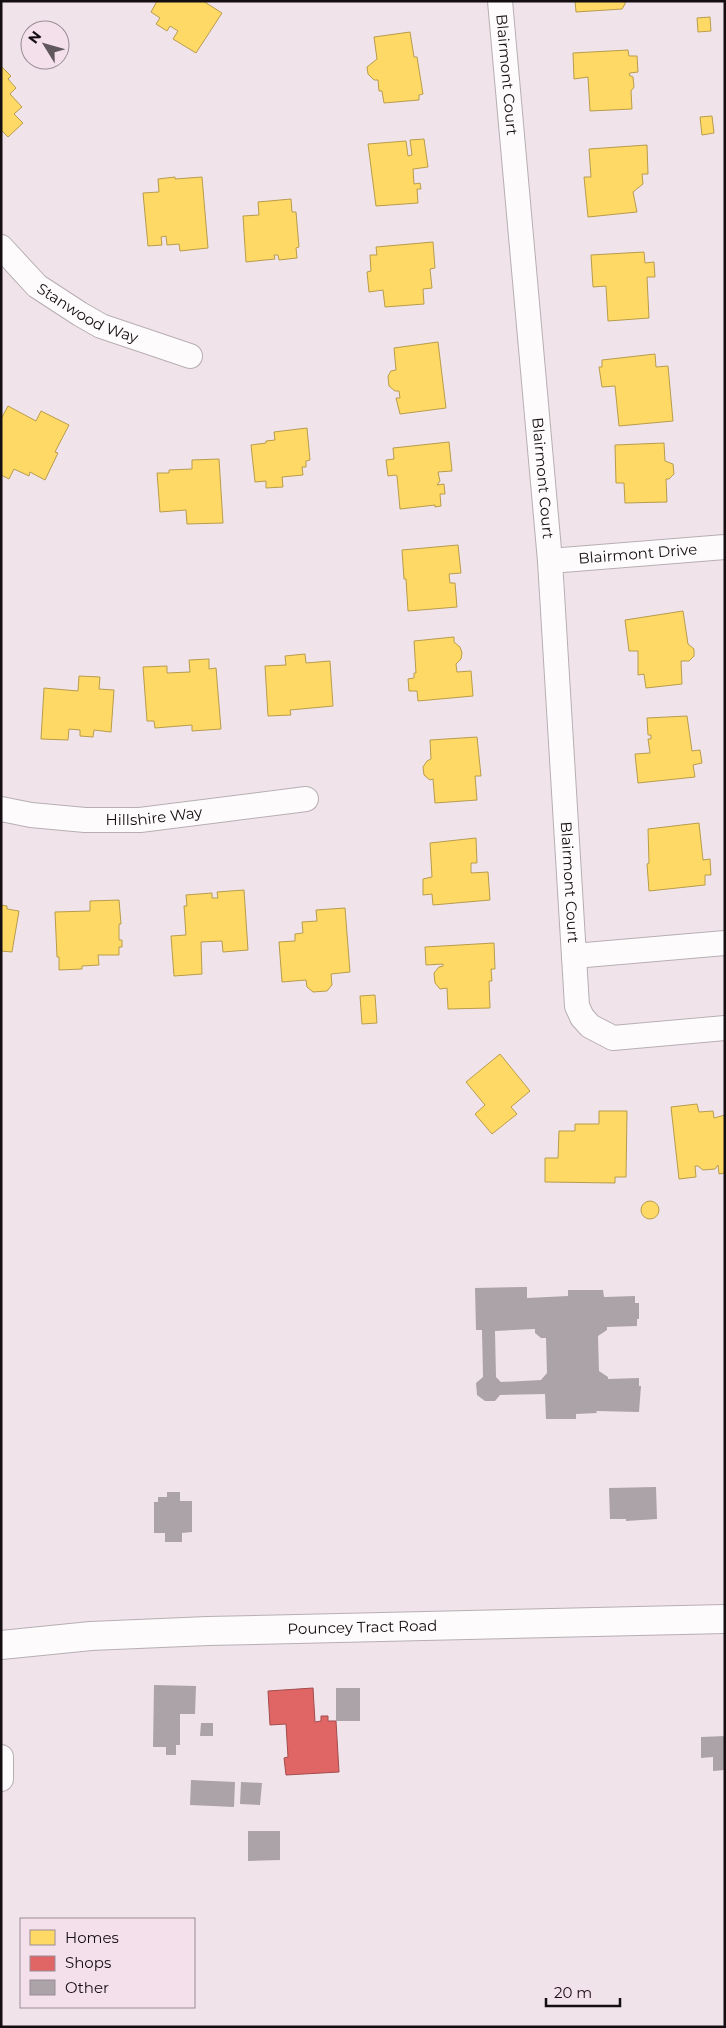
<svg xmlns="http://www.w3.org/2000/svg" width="726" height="2028" viewBox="0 0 726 2028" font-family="Montserrat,sans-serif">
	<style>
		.homes { fill: #ffd966; stroke: #b89c4c }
		.shops { fill: #e06666; stroke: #a34b4c }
		.building { fill: #aba3a7; fill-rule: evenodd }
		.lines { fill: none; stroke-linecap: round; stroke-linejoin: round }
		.street-casing { stroke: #b7aeb3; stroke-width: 26 }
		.secondary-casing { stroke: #b7aeb3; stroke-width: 30 }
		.street { stroke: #fdfbfc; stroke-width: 24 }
		.secondary { stroke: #fdfbfc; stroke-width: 28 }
		.labels { text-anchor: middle; stroke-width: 5; stroke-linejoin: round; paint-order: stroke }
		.street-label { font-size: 15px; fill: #140d11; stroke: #f4e0eb }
	</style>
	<rect width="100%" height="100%" fill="#f0e4ea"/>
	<g class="homes">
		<polygon points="157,1 203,1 222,13 196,53 173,39 178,31 170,26 167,31 156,24 160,18 151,12"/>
		<polygon points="575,1 625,1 625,4 622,9 576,12"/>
		<polygon points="710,17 711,31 698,32 697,18"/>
		<polygon points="410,32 414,57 417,57 423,94 419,95 419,100 384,103 382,91 379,91 378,80 374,80 368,74 367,67 377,59 374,37"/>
		<polygon points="628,50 629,56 637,56 638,72 630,73 629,75 633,77 634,87 631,91 632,109 590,111 588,77 574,79 573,53"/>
		<polygon points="1,66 11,76 8,79 16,88 10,94 22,107 14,114 23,123 8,137 1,130"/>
		<polygon points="712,116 714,133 702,135 700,117"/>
		<polygon points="424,139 428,167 413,169 414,184 420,183 421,189 417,189 418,203 376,206 368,144 406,141 408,156 412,155 410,140"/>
		<polygon points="647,145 648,174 642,174 643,184 633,192 637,212 588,217 584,177 591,177 589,149"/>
		<polygon points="175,177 175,179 202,177 208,248 180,251 179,244 167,245 166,236 161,237 162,245 148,246 143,193 159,192 158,179"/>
		<polygon points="291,199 292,212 296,212 299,247 296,248 297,258 279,260 278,255 274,255 275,259 246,262 243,216 259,215 258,202"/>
		<polygon points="433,242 435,268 430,269 432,288 423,289 424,304 385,307 383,290 369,292 367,272 371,271 370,255 377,255 376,247"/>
		<polygon points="644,252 645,263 654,262 655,277 647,277 649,318 608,321 606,286 593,287 591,255"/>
		<polygon points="438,342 446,408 400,414 396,398 400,398 399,391 395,391 389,386 388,376 391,371 396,370 394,348"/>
		<polygon points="655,354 656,367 668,366 673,421 619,426 615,386 602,387 599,367 602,367 602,360"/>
		<polygon points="8,406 36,421 41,411 69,425 55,452 58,453 45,480 30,472 29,476 14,469 9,479 1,475 1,419"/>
		<polygon points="307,428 310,460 306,461 306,467 302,467 303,475 282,477 283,487 266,488 266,481 255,482 251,445 266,443 266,441 275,440 274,432"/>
		<polygon points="449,442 452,471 438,472 440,481 437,485 444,484 445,494 440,494 441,506 435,507 435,505 400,509 397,476 395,475 388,476 386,460 394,459 393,448"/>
		<polygon points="664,443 665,461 673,464 674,474 669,479 666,479 667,502 625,503 624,483 616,483 615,445"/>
		<polygon points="219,459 223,523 187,524 186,510 160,512 157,473 169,473 169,470 192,469 192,460"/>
		<polygon points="458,545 461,573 449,574 450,583 455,583 457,607 408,611 406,579 404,579 402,550"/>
		<polygon points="683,611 688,644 694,649 694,656 689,661 681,661 682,684 646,688 644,674 638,675 638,651 629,651 625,620"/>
		<polygon points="454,637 454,642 460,647 462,653 461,659 456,664 457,672 471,671 473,696 418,701 417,691 409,691 408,679 414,678 414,673 416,673 414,641"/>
		<polygon points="305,654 306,663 330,661 333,706 290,710 291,715 268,716 265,666 286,665 285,656"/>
		<polygon points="209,659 209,669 216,668 221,729 192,731 192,725 155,728 154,721 147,721 143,667 167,666 167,673 190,672 189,660"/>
		<polygon points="79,676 100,677 99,689 114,690 111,732 94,730 93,737 80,736 80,730 69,729 68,740 41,739 44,688 78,691"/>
		<polygon points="687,716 692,751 700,750 702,763 693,765 695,777 638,783 635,754 650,753 648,739 651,739 651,735 648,735 647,718"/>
		<polygon points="477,737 481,776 475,776 477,800 435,803 433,779 430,780 424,775 423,767 427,761 431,759 430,740"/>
		<polygon points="699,823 703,860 710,859 711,875 705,875 705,885 649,891 647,864 649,863 648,829"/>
		<polygon points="476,838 477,863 471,863 471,873 488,872 490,900 433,905 432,894 423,895 423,879 432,877 430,843"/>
		<polygon points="244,890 248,950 223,952 222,941 201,942 202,974 174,976 171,936 186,935 184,906 187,906 186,895 212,893 212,898 218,898 217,892"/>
		<polygon points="119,900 121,924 119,924 119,940 122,940 122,947 119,947 119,955 98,955 99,965 82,966 82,969 59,970 59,957 57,957 55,912 90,911 90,901"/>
		<polygon points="1,905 7,906 7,909 19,911 12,952 1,951"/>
		<polygon points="345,908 350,972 331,974 332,985 327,991 313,992 307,987 306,980 282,982 279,942 295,941 295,934 303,933 302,922 317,921 316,910"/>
		<polygon points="494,943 495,969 491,969 492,981 489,981 490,1008 448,1009 447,988 440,989 435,983 434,973 439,967 443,966 443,964 426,965 425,947"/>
		<polygon points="375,995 377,1023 362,1024 360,996"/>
		<polygon points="500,1054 530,1091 511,1107 517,1114 492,1134 475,1114 485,1105 466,1082"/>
		<polygon points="697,1104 699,1112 713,1111 714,1118 725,1115 725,1173 719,1174 718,1165 715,1169 703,1170 698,1166 695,1166 696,1177 679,1179 671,1107"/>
		<polygon points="599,1111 627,1111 626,1177 615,1177 615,1183 545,1182 545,1158 558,1158 559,1131 575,1131 575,1124 599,1124"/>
		<circle cx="650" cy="1210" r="9"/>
	</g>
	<polygon class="shops" points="313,1688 315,1722 321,1721 321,1716 328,1716 328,1721 336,1721 339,1772 286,1775 284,1758 288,1757 286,1724 270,1725 268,1691"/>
	<g class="building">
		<path d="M527,1287V1298L568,1296V1290H603L604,1297L635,1296V1303H639V1319H637V1326L607,1327V1330L598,1336L599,1371L608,1377V1379L639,1378V1386H641L639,1412L596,1411L597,1413L576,1414V1419H546L545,1394L500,1395L495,1401H485L477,1395L476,1383L483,1377L482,1330H476L475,1288ZM535,1329V1333L541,1338H546L547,1373L541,1380L501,1382L496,1377L495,1331Z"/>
		<polygon points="656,1487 657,1519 626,1521 626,1519 610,1519 609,1488"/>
		<polygon points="167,1492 180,1492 180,1501 192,1501 192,1532 182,1533 182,1542 165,1542 165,1533 154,1533 154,1502 158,1502 158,1497 167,1497"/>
		<polygon points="154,1685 196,1686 195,1714 180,1714 180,1745 176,1745 176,1755 166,1755 166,1747 153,1747"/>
		<rect x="336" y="1688" width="24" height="33"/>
		<polygon points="201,1723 213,1723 213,1736 200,1736"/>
		<polygon points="725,1736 725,1770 713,1771 713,1757 701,1758 701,1737"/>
		<polygon points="191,1780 235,1782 234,1807 190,1805"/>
		<polygon points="241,1782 262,1783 260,1805 240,1804"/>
		<polygon points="248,1831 280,1831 280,1860 248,1861"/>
	</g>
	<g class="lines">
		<g class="street-casing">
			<g id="street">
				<path id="s1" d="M500,1L550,561L577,1006L582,1017L590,1026L613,1038L725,1028"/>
				<path id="s2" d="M1,247L37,286L80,314L101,326L190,356"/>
				<path id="s3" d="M550,561L725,547"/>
				<path id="s4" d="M1,809L31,815L85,820H140L306,799"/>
				<polyline points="574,956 725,943"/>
				<polyline points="1,1757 1,1779"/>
			</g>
		</g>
		<g class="secondary-casing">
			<g id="secondary">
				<path id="s5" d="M1,1645L91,1636L208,1631L725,1619"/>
			</g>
		</g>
		<use href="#street" class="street"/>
		<use href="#secondary" class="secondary"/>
	</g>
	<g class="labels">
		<g class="street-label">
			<text dy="5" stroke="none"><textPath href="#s1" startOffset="74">Blairmont Court</textPath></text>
			<text dy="5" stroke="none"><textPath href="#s2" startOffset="111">Stanwood Way</textPath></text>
			<text dy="5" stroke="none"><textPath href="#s1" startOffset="479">Blairmont Court</textPath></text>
			<text dy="5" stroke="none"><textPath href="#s3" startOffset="88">Blairmont Drive</textPath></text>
			<text dy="5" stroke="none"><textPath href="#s4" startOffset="154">Hillshire Way</textPath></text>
			<text dy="5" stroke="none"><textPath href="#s1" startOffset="884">Blairmont Court</textPath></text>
			<text dy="5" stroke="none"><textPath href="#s5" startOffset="362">Pouncey Tract Road</textPath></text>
		</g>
	</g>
	<rect width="726" height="2028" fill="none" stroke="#140d11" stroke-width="5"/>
	<rect x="20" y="1918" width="175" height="90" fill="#f4e0eb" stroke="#9a8c94"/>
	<rect x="30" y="1930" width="25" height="15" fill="#ffd966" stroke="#9a8c94"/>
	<text x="65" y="1943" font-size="15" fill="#140d11">Homes</text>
	<rect x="30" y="1956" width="25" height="15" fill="#e06666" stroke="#9a8c94"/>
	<text x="65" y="1968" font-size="15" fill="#140d11">Shops</text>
	<rect x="30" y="1980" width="25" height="15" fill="#aba3a7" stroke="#9a8c94"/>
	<text x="65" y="1993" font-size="15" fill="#140d11">Other</text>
	<g transform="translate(45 45) rotate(307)"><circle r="24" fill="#f4e0eb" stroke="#9a8c94"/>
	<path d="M0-4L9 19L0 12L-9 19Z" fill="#61585d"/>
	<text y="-8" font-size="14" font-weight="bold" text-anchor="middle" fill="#140d11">N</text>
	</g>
	<path d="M546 1998v8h74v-8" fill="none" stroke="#140d11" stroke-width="2.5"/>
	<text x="554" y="1998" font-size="15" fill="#140d11" stroke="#f4e0eb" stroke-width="4" paint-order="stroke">20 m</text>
</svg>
